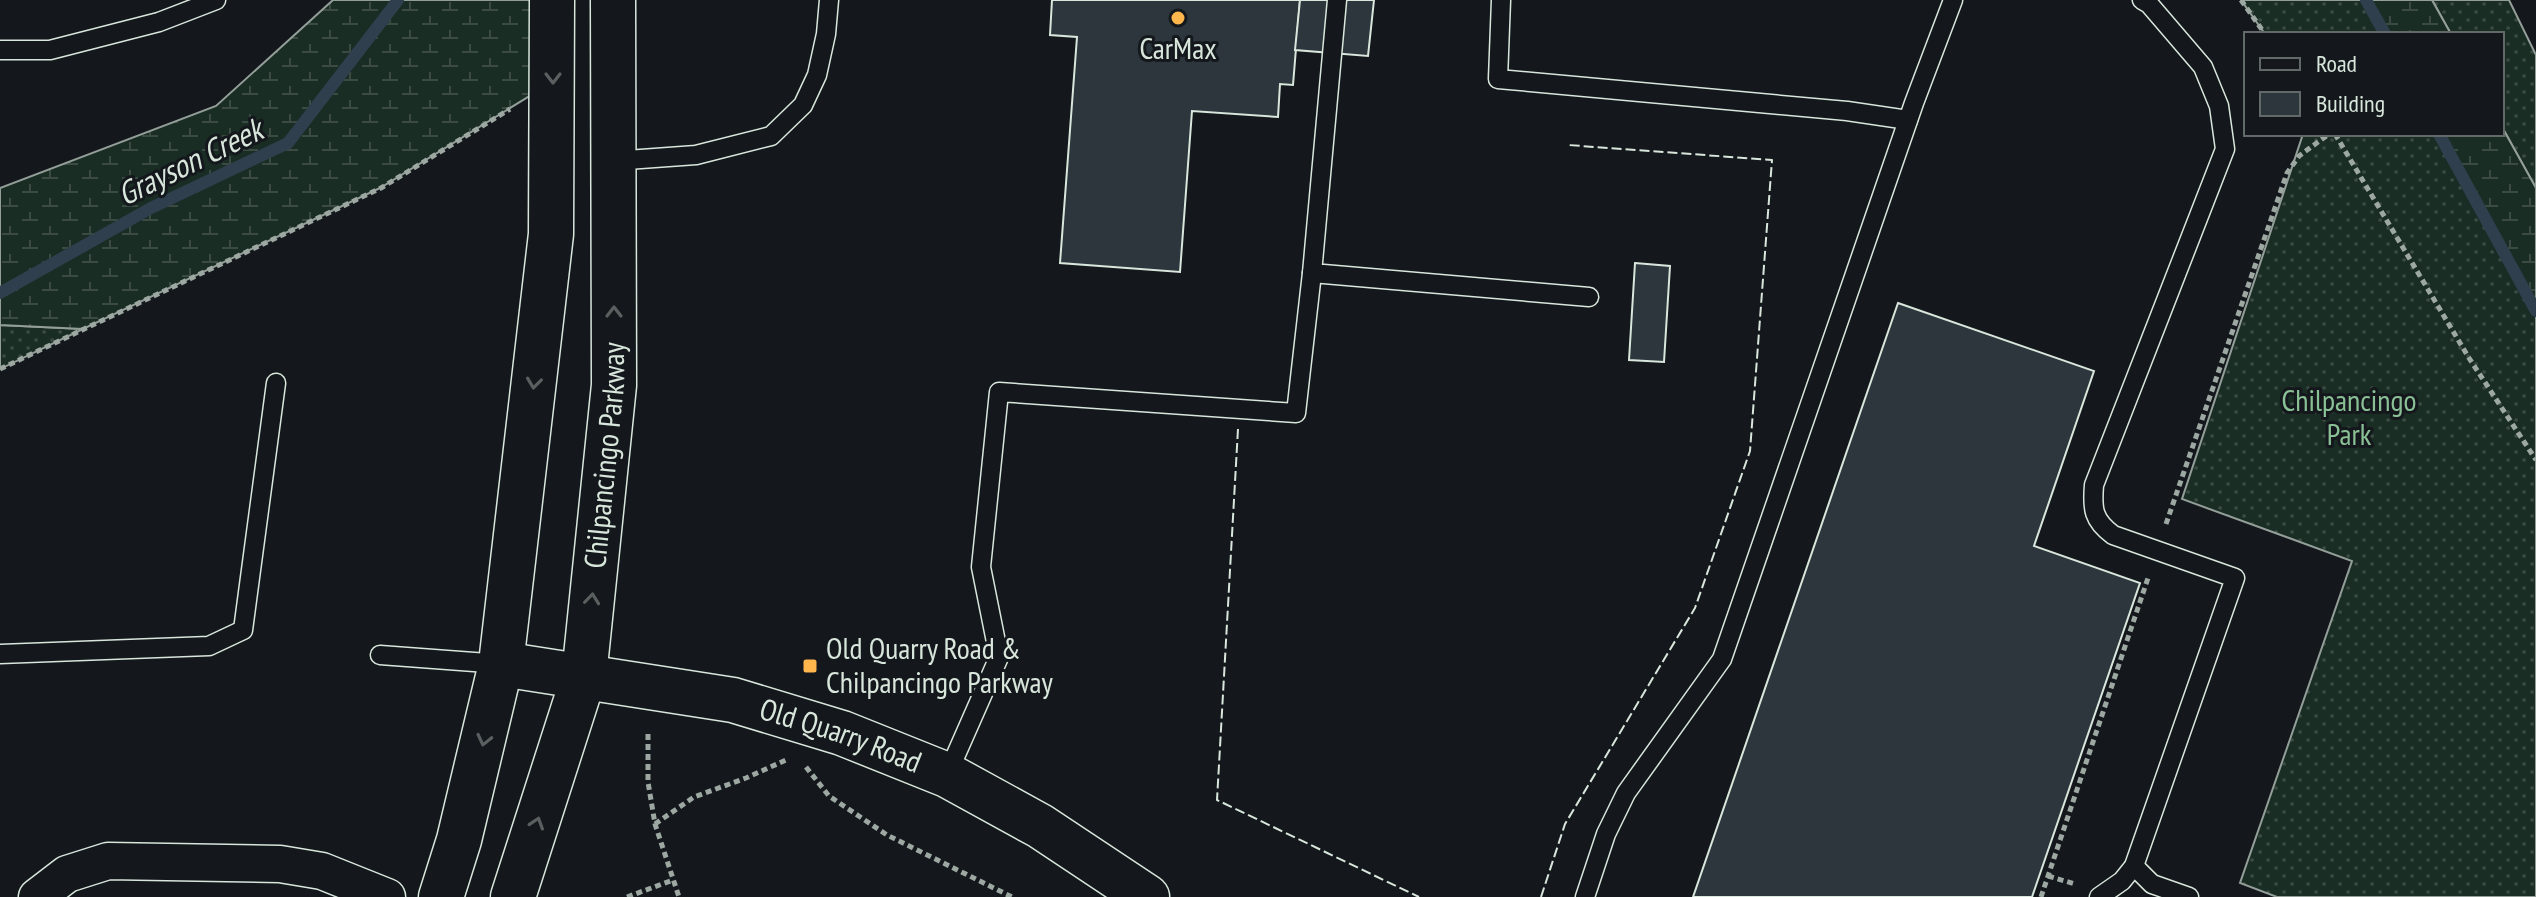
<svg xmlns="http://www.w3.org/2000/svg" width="2536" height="897" viewBox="0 0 2536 897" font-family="'PT Sans Narrow',sans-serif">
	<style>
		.grass { fill: url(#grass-dots); stroke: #939e99; stroke-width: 2 }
		.wetland { fill: url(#wetland-marsh); stroke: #939e99; stroke-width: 2 }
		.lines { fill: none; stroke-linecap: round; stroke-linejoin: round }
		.stream { stroke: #2f3f4d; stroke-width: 12 }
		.building { fill: #2c363c; stroke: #d8e6dc; stroke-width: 2 }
		.service-casing { stroke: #d8e6dc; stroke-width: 21 }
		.minor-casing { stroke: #d8e6dc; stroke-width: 39 }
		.tertiary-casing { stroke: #d8e6dc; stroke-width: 47 }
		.path { stroke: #9da8a2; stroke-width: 5; stroke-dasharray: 6 4; stroke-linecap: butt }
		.service { stroke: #14181c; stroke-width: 18 }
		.minor { stroke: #14181c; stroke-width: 36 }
		.tertiary { stroke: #14181c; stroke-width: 44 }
		.fence { stroke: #d8e6dc; stroke-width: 2; stroke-dasharray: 10 4; stroke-linecap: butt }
		.oneway { stroke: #59605f }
		.poi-dot { fill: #ffb74d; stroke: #14181c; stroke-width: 3 }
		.labels { text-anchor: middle; stroke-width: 6; stroke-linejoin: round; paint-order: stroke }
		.poi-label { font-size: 30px; fill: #d8e6dc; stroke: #14181c }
		.park-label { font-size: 30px; fill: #8ac095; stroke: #14181c }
		.street-label { font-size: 30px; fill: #d8e6dc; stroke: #14181c }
		.water-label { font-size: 32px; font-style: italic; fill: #d8e6dc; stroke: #14181c }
	</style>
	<defs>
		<pattern id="grass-dots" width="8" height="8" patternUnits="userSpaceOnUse" patternTransform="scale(2)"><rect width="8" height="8" fill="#1a2d24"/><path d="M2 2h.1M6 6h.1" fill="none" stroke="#3b4b43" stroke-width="1.8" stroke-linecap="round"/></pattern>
		<pattern id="wetland-marsh" width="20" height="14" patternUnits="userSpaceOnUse" patternTransform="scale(2)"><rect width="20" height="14" fill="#1a2d24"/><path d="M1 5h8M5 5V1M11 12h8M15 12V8" fill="none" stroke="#3b4b43"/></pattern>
	</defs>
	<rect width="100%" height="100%" fill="#14181c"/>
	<g class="grass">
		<polygon points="2241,0 2366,0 2385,34 2265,34"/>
		<polygon points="2432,0 2509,0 2536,55 2536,188 2502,127 2502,34 2451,34"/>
		<polygon points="2303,134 2439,134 2536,311 2536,897 2277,897 2240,883 2352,561 2182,499"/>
		<polygon points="0,325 83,329 0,369"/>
	</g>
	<g class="wetland">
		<polygon points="333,0 552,0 554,81 380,188 83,329 0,325 0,188 216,106"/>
		<polygon points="2366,0 2432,0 2451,34 2385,34"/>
		<polygon points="2502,127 2536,188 2536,311 2439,134 2502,134"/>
	</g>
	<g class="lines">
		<g class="stream">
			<polyline points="2366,0 2385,34"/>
			<polyline points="2439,134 2536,311"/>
			<polyline points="0,293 151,208 288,143 398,0"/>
		</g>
	</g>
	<g class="building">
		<polygon points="1052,0 1300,0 1293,85 1280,84 1278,117 1192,111 1180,272 1060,263 1077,37 1050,35"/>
		<polygon points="1300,0 1374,0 1368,56 1295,50"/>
		<polygon points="1635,263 1670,266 1664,362 1629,360"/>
		<polygon points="1898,303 2094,371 2034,546 2140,583 2032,897 1693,897"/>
	</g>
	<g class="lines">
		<g class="service-casing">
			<g id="service">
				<polyline points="1337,0 1312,273 1589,297"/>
				<polyline points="1501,0 1498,79 1847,111 1908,120"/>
				<polyline points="0,50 50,50 159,22 216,0"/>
				<polyline points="613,161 696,155 771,136 803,105 817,75 826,34 829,0"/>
				<polyline points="0,654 209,646 243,630 276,383"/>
				<polyline points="380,655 501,664"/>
				<polyline points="947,775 999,657 981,567 999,392 1296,413 1312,273"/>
				<polyline points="2134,866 2152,884 2189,897"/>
				<polyline points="1585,897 1606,834 1626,793 1722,659 1914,103 1953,0"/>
				<path d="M2099,897L2122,881L2134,866L2235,578L2113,535C2093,520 2092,509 2094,485L2225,149L2219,106L2203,67L2149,4L2142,0"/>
			</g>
		</g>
		<g class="minor-casing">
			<polyline id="minor" points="37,897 67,874 108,861 280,864 322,871 387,897"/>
		</g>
		<g class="tertiary-casing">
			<g id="tertiary">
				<path id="s1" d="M501,664L733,700L842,733L947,775L1040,826L1147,897"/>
				<polyline points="441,897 459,840 501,664 551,234 552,0"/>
				<path id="s2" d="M513,897L584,676L614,385L613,0"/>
			</g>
		</g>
		<g class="path">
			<polyline points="2241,0 2265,34"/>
			<polyline points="2335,134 2469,358 2536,460"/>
			<polyline points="0,369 381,188 510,109"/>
			<polyline points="2166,524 2287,173 2299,156 2329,134"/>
			<polyline points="648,734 648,782 655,824 679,897"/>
			<polyline points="806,767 829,796 887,835 1012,897"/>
			<polyline points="655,824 694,797 746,778 786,760"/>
			<polyline points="2048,876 2075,884"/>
			<polyline points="627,897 673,880"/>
			<polyline points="2041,897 2149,575"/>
		</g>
		<use href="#service" class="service"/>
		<use href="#minor" class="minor"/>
		<use href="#tertiary" class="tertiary"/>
		<g class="fence">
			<polyline points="1238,429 1217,800 1419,897"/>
			<polyline points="1541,897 1565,824 1695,608 1750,451 1772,160 1568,145"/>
		</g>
	</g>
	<defs><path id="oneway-chevron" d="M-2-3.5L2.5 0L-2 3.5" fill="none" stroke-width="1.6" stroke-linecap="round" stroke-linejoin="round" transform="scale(2)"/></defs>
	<g class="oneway">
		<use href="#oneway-chevron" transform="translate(553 78) rotate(90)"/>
		<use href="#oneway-chevron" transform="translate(614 312) rotate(-90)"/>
		<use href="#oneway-chevron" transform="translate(534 383) rotate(97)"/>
		<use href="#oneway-chevron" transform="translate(592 599) rotate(-84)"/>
		<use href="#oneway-chevron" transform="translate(484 740) rotate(103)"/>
		<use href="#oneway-chevron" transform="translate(537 823) rotate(-72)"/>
	</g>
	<g class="poi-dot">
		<circle cx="1178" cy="18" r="8"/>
		<rect x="802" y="658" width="16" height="16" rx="4"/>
	</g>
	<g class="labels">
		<g class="poi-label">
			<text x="1178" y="59">CarMax</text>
			<text x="826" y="659" text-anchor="start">Old Quarry Road &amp;<tspan x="826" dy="34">Chilpancingo Parkway</tspan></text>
		</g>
		<g class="park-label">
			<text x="2349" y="411">Chilpancingo<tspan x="2349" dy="34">Park</tspan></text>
		</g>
		<g class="street-label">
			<text dy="10" stroke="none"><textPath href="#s2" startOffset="454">Chilpancingo Parkway</textPath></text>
			<text dy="10" stroke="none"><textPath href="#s1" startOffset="348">Old Quarry Road</textPath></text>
		</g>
		<g class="water-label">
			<text transform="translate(190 162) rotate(-26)" y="11">Grayson Creek</text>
		</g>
	</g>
	<rect x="2244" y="32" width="260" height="104" fill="#14181c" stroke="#626a69" stroke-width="2"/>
	<rect x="2260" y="58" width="40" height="12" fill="#14181c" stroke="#626a69" stroke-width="2"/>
	<text x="2316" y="72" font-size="24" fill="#d8e6dc">Road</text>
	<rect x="2260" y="92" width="40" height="24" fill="#2c363c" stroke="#626a69" stroke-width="2"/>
	<text x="2316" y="112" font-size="24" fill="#d8e6dc">Building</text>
</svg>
